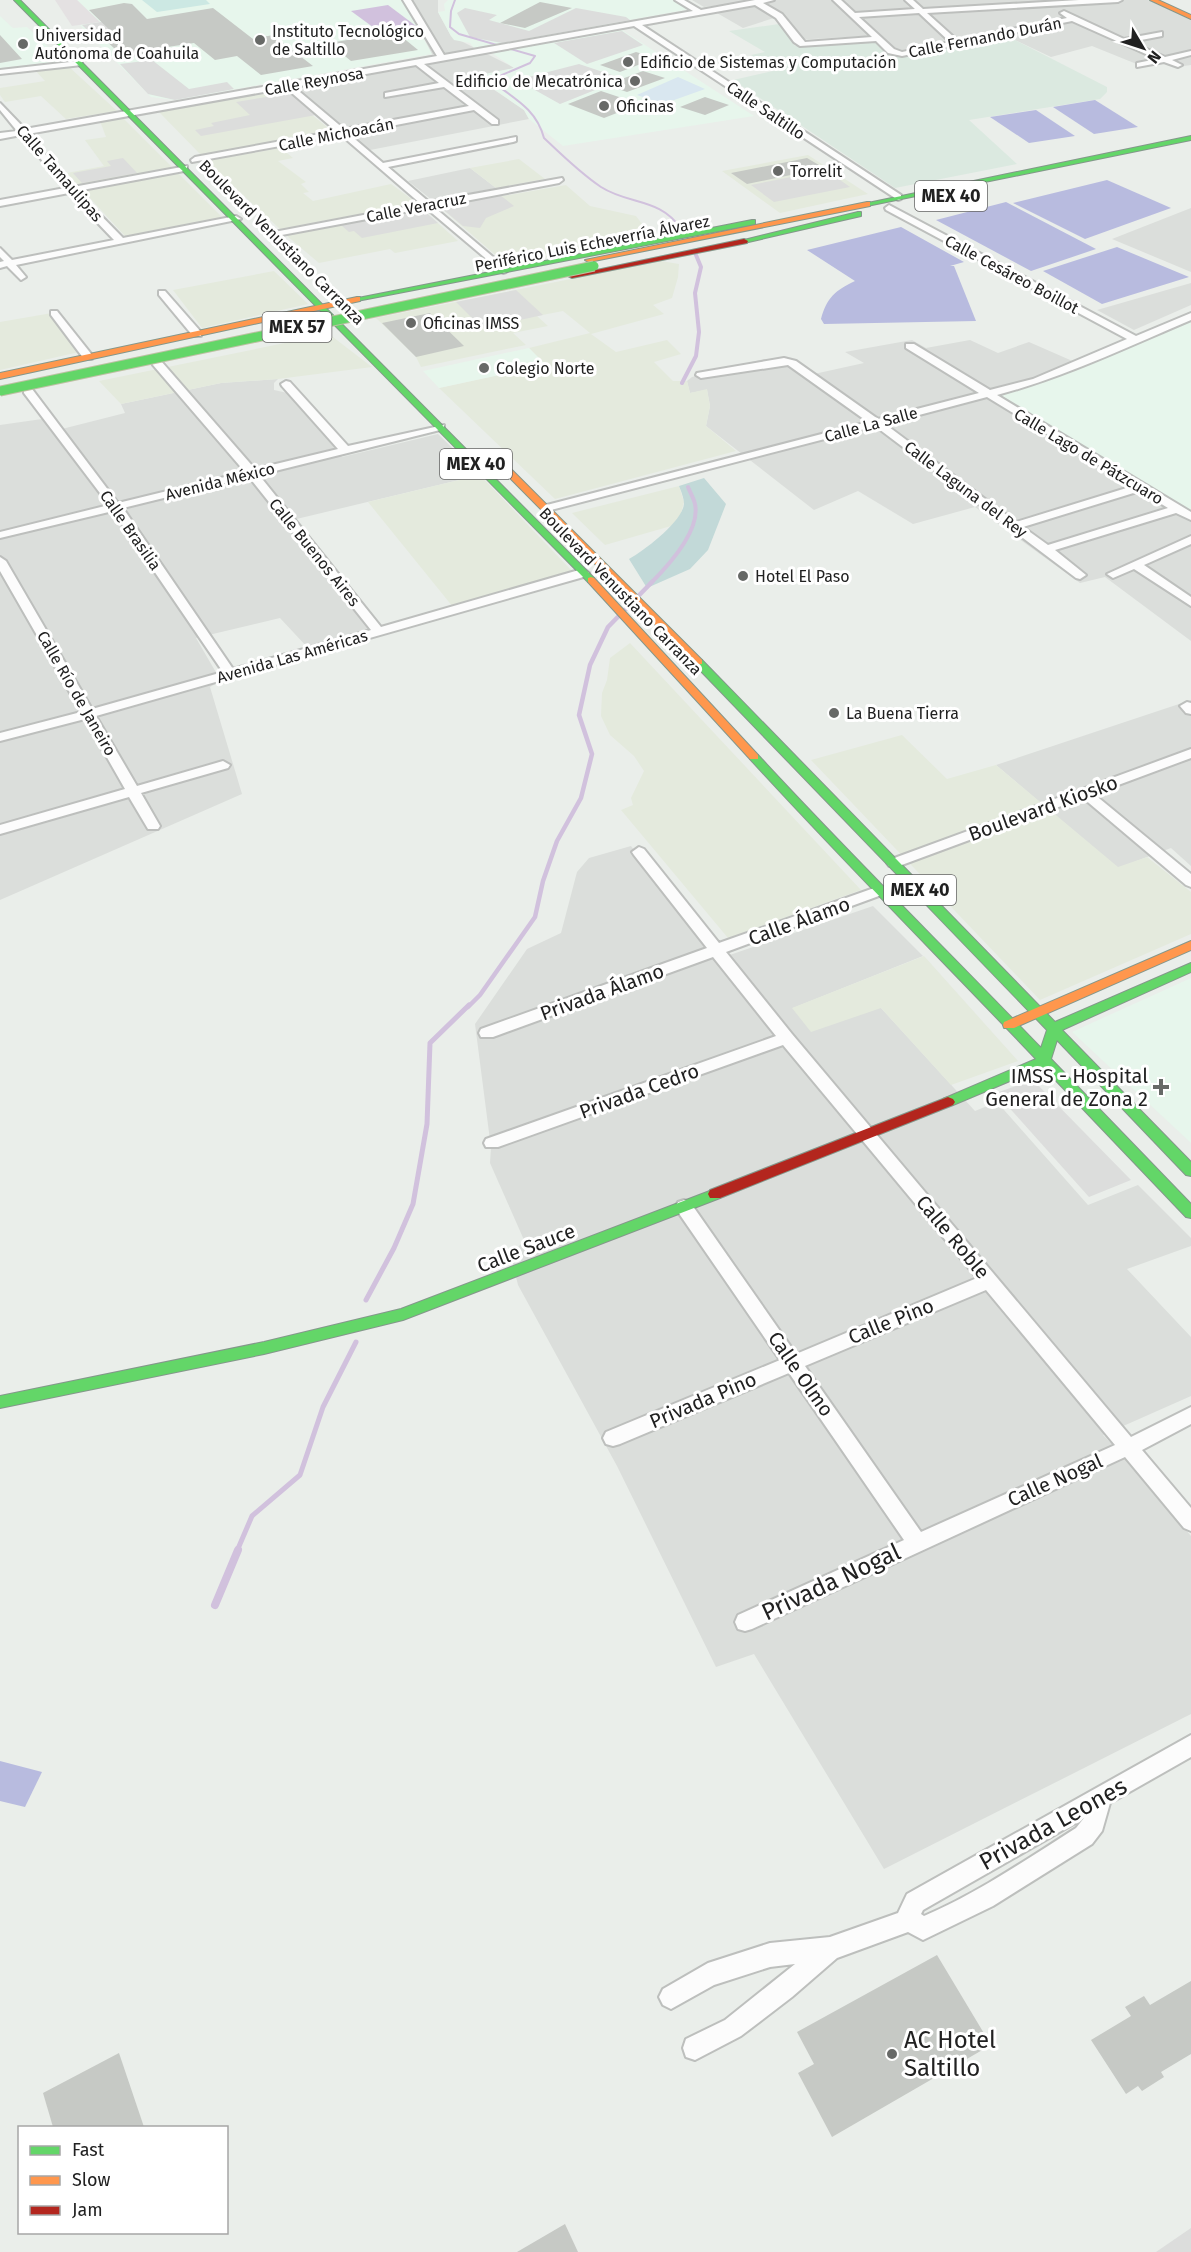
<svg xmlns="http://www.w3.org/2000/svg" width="1191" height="2252" viewBox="0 0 1191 2252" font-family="'Fira Sans',sans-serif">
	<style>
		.residential { fill: #dbdedb }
		.commercial { fill: #e4eadd }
		.education { fill: #e7f6ec }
		.farmland { fill: #dbe9e0 }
		.grass { fill: #cce8e3 }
		.forest { fill: #c2d9d8 }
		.park { fill: #d9e7f0 }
		.pitch { fill: #b8bbdf }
		.parking { fill: #dcdddc }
		.plaza { fill: #e4e1e2 }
		.water { fill: #d1c1dd }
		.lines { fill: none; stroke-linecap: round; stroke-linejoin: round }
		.stream-far4 { stroke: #d1c1dd; stroke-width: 2 }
		.stream-far3 { stroke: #d1c1dd; stroke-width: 4 }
		.stream-far2 { stroke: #d1c1dd; stroke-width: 4.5 }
		.stream-far1 { stroke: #d1c1dd; stroke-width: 5 }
		.stream { stroke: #d1c1dd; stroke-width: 8 }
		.building { fill: #c6c9c5 }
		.street-casing { stroke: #bdbfbd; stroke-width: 4 }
		.fast-casing { stroke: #84978b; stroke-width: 2 }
		.slow-casing { stroke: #84978b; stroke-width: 2 }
		.jam-casing { stroke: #84978b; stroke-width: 2 }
		.street { fill: #fcfcfc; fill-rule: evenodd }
		.fast { fill: #63d668; fill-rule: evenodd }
		.slow { fill: #ff974d; fill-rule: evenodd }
		.jam { fill: #b3261e; fill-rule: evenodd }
		.fast-bridge-casing { stroke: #bdc0a3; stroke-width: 11; stroke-linecap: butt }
		.fast-bridge { stroke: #63d668; stroke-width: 9 }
		.poi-dot { fill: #676967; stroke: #fff; stroke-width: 2 }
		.labels { text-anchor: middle; stroke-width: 6; stroke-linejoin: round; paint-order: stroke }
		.far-poi-label { font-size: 16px; fill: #212121; stroke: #fff; text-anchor: start }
		.far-street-label { font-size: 16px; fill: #212121; stroke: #fff }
		.shield { fill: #fff; stroke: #646464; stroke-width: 1.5 }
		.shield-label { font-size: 18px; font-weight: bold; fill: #212121 }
		.street-label { font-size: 20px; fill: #212121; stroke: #fff }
		.poi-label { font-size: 20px; fill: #212121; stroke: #fff; text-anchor: end }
		.near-street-label { font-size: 24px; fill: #212121; stroke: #fff }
		.near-poi-label { font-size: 24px; fill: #212121; stroke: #fff; text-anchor: start }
	</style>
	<rect width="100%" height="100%" fill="#eaeeea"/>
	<g class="residential">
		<polygon points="406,0 438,0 438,12 451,36 515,68 475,77 524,110 529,119 365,151 283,85 432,55"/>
		<polygon points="692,0 1148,0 1191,20 1191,65 1184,66 1166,59 1139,65 1092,46 1051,57 1000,33 890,52 864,36 794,40 780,16 743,28 717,13 699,10 741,3 704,7"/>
		<polygon points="470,168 496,188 432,200 408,181"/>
		<polygon points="1191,208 1191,272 1112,239"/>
		<polygon points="1191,283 1191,305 1134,330 1097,310"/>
		<polygon points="912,340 926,348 970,340 998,353 1029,342 1077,363 1191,517 1191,641 1105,577 1080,583 975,507 913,524 858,491 814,510 706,426 710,406 707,390 690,393 687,381 692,377 764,359 787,361 814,374 864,363 845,352"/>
		<polygon points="278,379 274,383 274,390 292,394 342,457 438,434 480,475 284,522 371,631 308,648 280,618 196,638 221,681 210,687 242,794 0,900 0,425 42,419 54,431 125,413 121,404 221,383"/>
		<polygon points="1191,700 1191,866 1171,848 1118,868 996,765"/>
		<polygon points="631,846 715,960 873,906 923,956 793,1008 881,1008 975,1111 997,1102 1088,1205 1138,1185 1191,1238 1191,1246 1127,1269 1191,1337 1191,1396 1103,1435 1131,1464 1191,1536 1191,1714 884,1869 754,1654 716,1667 617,1466 518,1285 511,1256 524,1240 490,1163 491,1148 475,1024 527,949 561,933 577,872 589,858"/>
	</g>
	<g class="commercial">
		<polygon points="68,66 117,111 66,119 41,96 5,102 0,95 0,88 45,81 34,69"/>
		<polygon points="281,90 332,131 201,155 158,111"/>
		<polygon points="123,118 222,217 125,236 67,173 104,166 85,140 106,137 100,121"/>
		<polygon points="281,148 293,158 278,161 306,182 301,184 309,192 303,193 313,201 391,184 417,203 280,229 206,161"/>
		<polygon points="808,155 868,194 780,213 722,171"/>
		<polygon points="519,159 545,179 496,188 470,168"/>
		<polygon points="566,185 590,206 636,216 652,237 507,265 440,207"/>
		<polygon points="423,210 458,241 395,253 390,249 319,263 286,235"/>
		<polygon points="661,261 679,264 678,277 672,298 653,305 664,314 591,334 616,352 667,340 681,354 654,362 673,381 687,381 690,393 707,389 710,406 706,426 736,451 555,499 439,388 545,365 529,348 590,333 563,311 537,316 548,326 513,333 526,345 421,367 416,357 376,318"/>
		<polygon points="274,271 308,304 202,328 173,290"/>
		<polygon points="52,313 79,352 0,370 0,322"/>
		<polygon points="329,334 372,367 278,379 221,383 121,404 99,381"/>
		<polygon points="480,475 572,571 453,607 368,502"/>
		<polygon points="679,486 684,502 680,517 671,526 605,545 572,513"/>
		<polygon points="630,643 861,890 728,938 621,810 633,805 631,798 644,771 634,756 610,735 601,716 602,693 607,680 610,658"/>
		<polygon points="902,735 947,779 996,765 1118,867 1147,857 1191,892 1191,934 1040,1000 811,760"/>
		<polygon points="924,956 1018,1061 951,1085 881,1008 811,1032 792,1008"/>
	</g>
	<g class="education">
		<polygon points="77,0 402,0 432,54 175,100 151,97 80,25 99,22"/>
		<polygon points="448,0 673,0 686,8 685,10 474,48 470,43 454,40 451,36 438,12 445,11 444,4"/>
		<polygon points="0,16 13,28 27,27 63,61 0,68"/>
		<polygon points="622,30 754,116 563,146 529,119 524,110 475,76 514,68 492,53"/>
		<polygon points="1191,321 1191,517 987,394 1040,381 1140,343"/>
		<polygon points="529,348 546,365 439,388 423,371"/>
		<polygon points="1191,978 1191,1143 1072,1032"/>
	</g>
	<polygon class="farmland" points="779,24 795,46 873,41 891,57 1007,36 1107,87 1107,92 1100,99 969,120 1017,164 895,188 733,80 777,70 751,55 765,52 729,31"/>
	<polygon class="grass" points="142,0 206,0 210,4 157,12"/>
	<path class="forest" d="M704,478L726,504L708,550L690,569L647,588L629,559C645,550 682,522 684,504C684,498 681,491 679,486Z"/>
	<polygon class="park" points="678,77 705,89 663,104 637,95"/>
	<g class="pitch">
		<polygon points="1095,100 1138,127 1094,134 1053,107"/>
		<polygon points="1036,110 1075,136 1029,143 990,117"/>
		<polygon points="1107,180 1171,208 1085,239 1013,203"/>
		<polygon points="1006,202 1096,249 1031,271 936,220"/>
		<path d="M901,227L964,262L950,266H954L976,321L824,324L821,319C827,297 835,291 855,281L807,250Z"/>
		<polygon points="1117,247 1189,277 1102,304 1043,271"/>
		<polygon points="0,1761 42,1772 25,1807 0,1801"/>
	</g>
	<g class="parking">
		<polygon points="465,8 497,15 489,20 529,31 576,8 626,17 630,20 502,43 470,37 457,13"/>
		<polygon points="125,18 141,33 98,40 82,25"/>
		<polygon points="622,31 643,45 587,64 554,43"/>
		<polygon points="152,60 189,89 227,82 234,89 175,100 148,94 120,64"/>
		<polygon points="579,64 615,76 594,84 600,88 560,104 517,80"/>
		<polygon points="290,93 316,115 201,136 195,130 214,126 211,123 250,115 236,102"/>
		<polygon points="123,158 137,173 82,183 73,173 111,166 107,161"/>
		<polygon points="826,170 850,187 774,202 751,185"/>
		<polygon points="500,195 514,206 486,218 480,228 463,226 440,207"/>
		<polygon points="423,210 438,223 362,238 354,231 349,232 341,225"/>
		<polygon points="516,290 543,315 482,328 456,302"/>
		<polygon points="1033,1080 1131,1180 1089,1197 996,1093"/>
		<polygon points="1191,2228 1191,2252 1156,2252"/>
	</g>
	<polygon class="plaza" points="55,0 77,0 100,22 72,26"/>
	<polygon class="water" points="388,5 416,26 381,33 351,11"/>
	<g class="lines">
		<path class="stream-far4" d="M455,0L451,11L450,27L459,34L535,56L530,63L490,80C513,98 536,108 544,138C562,155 580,173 601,187C629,205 661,198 681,229"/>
		<g class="stream-far3">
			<polyline points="682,383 696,356 699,332 695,293 701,267 696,255"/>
			<path d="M650,584C667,567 701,531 695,504C694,499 690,492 688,487"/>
		</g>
		<polyline class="stream-far2" points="468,1007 480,995 535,917 543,881 557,841 581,798 592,754 579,715 590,665 608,627 652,582"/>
		<g class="stream-far1">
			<polyline points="366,1300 394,1248 413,1204 427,1124 430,1043 469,1005"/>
			<polyline points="237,1551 252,1516 300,1475 323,1407 356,1342"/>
		</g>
		<polyline class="stream" points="215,1605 238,1550"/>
	</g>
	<g class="building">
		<polygon points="540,2 572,8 525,28 500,23"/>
		<polygon points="124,3 132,4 147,19 213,8 253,39 273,35 313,66 261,75 237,56 215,60 194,43 161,48 164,51 125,58 105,40 118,38 89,10"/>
		<polygon points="396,32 418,50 351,61 329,43"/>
		<polygon points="0,35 22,59 0,63"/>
		<polygon points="636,52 656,58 620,72 600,65"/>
		<polygon points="643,71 665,78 627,92 606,85"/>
		<polygon points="601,91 640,104 604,118 568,104"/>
		<polygon points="705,97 729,105 705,115 680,107"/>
		<polygon points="807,158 824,168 747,184 731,173"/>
		<polygon points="430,313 464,346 416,357 382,323"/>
		<polygon points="937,1955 991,2045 832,2137 798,2073 814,2064 797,2032"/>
		<polygon points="1191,1981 1191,2054 1161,2072 1164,2077 1142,2091 1138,2086 1126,2094 1091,2040 1131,2016 1125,2007 1144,1996 1150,2005"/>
		<polygon points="119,2053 144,2127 53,2127 43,2093"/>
		<polygon points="565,2224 578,2252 517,2252"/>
	</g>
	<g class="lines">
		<g class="street-casing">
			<g id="street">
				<path d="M403,0H411L444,55L693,11L675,0H684L701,10L755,0H774L763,3L782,14L805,42L872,37L833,0H841L855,13L915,9L905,0H913L923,9L1079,0H1122L1118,2L927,13L957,40L1067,18L1060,13L1064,11L1124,39L1162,32V36L1131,42L1165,57L1191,51V55L1172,60L1182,65L1178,67L1164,62L1137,67V63L1157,59L1072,21L902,56L888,53L876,41L800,46L794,42L776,18L755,5L642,25L901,195V199L898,200L634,26L424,64L498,120V124H492L474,110L349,134L383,163L516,137V141L513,142L388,167L429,202L562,178L563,180L559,183L434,207L506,268V272L503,273L426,208L271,237V233L274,232L421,204L341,135L192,162L191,160L195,157L336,131L286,88L28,134L73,187L187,166V170L184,171L77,191L123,238L236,216L241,219L16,265L26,277L21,280L7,266L0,268V262L4,261L0,257V248L12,260L114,240L69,193L0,206V200L65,188L21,135L0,139V133L17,131L0,110V103L25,129L437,56ZM919,13L950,42L902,52L894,49L859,17ZM416,65L439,83L385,93V97L444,87L469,106L344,129L294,87Z"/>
				<polygon points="79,61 82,61 82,65 0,74 0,70"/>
				<path d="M889,205L1136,336L1191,313V320C1127,347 1065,377 997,395L1191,512V520L1176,513L1055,550L1086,575L1080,579L1076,578L875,426L551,510H543V506L868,422L788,365L701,378L696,375L697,373L784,358L796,361L878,419L979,393L906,348V344H914L990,390L1033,379L1127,339L886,210L885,208ZM987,397L1133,486L1016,522L885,424ZM1140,491L1168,508L1048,545L1023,527Z"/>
				<polygon points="159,291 165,291 201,332 201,336 193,336 159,295"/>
				<polygon points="51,311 57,311 92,355 92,359 84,359 51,315"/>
				<path d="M157,360L161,361L255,469L338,449L282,386L281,384L286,381L290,382L348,446L444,425V429L259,475L381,627L579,570L583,569L589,573L587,576L96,716L137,786L223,761L230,765L228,768L141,793L160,826L158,829H148L129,797L0,834V825L125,789L85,719L0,741V733L81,712L0,571V557L6,561L92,709L223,672L113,511L0,538V532L109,505L24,393V389H32L118,503L245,472L153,365L152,363ZM249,477L371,630L233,669L123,508Z"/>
				<polygon points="1191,536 1191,544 1144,565 1191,597 1191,606 1134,569 1113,578 1107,574"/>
				<polygon points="1187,702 1191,703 1191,714 1186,713 1180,706"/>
				<polygon points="1191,749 1191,758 1094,794 1191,874 1191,887 1186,885 1083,798 899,866 889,866 887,863 889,860"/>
				<path d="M639,847L644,849L719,943L877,887H887L889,890L887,893L726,952L792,1034L1131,1437L1191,1407V1424L1142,1450L1191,1508V1531L1184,1528L1125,1457L752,1629L745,1631L738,1629L735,1622L738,1615L904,1540L789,1373L620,1444L613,1446L606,1444L603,1438L606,1432L780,1360L678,1212L675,1207L678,1202L684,1200L690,1202L796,1354L977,1278L783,1045L498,1147H486L484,1143L486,1139L776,1036L713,957L493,1037H481L479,1033L481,1029L707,948L634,855L632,852ZM986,1290L1115,1445L921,1532L805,1366Z"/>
				<path d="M1191,1735V1757L1110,1803L1102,1831L1092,1844L993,1906L923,1940L908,1932L837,1958L792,1997L741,2036L695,2060L686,2057L683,2048L686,2039L725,2020L795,1964L770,1967L714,1985L671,2009L663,2005L659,1997L663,1989L708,1963L770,1943L830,1937L898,1913L907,1894ZM1084,1818L1076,1828C1027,1859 978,1893 924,1916L921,1914L923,1910Z"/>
			</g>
		</g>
		<g class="fast-casing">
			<g id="fast">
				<polygon points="14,0 20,0 594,578 594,582 588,582"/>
				<polygon points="1191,136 1191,140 867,206 863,204"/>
				<polygon points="858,212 861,212 861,216 744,243 740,241"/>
				<polygon points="752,220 755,220 755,224 357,301 353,299"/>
				<path d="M698,659L702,660L1055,1022L1191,963V972L1062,1030L1191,1162V1176L1186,1175L1057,1040L1051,1059L1191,1204V1218L1186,1217L1043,1067L953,1105H943L941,1102L943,1099L1036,1059C941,959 843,861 750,759V755H758C850,855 947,950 1041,1048L1047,1030L694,664V660Z"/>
				<polygon points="715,1189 720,1190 722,1194 720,1198 403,1320 264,1354 0,1408 0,1396 264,1342 401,1309"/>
			</g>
		</g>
		<g class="slow-casing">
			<g id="slow">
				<polygon points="1150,0 1158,0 1191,15 1191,19"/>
				<polygon points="867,202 870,202 870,206 589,262 585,260"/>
				<polygon points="357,297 360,297 360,301 0,379 0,373"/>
				<polygon points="506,470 512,470 702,660 702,664 694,664 506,474"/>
				<polygon points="591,577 594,578 758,755 758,759 750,759 588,582 588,578"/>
				<polygon points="1191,941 1191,950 1014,1028 1004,1028 1003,1025 1004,1022"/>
			</g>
		</g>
		<g class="jam-casing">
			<g id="jam">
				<polygon points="744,239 748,241 747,243 572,278 568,276"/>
				<polygon points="948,1097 953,1099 955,1102 953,1105 720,1198 710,1198 708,1194 710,1190"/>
			</g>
		</g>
		<use href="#street" class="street"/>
		<use href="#fast" class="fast"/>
		<use href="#slow" class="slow"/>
		<use href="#jam" class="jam"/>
		<g class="fast-bridge-casing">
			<polyline id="fast-bridge" points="0,391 594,266"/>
		</g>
		<use href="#fast-bridge" class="fast-bridge"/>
	</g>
	<g class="poi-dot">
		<circle cx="260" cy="40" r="6"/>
		<circle cx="23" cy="44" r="6"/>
		<circle cx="628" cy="62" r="6"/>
		<circle cx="635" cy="81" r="6"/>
		<circle cx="604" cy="106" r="6"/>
		<circle cx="778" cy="171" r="6"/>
		<circle cx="411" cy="323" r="6"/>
		<circle cx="484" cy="368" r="6"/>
		<circle cx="743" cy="576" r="6"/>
		<circle cx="834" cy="713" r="6"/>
		<path d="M1158 1078h6v6h6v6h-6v6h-6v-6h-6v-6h6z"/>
		<circle cx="892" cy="2054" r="6"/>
	</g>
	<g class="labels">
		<g class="far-poi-label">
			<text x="272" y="37">Instituto Tecnológico<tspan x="272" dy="18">de Saltillo</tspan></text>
			<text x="35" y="41">Universidad<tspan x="35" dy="18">Autónoma de Coahuila</tspan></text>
			<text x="640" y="68">Edificio de Sistemas y Computación</text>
			<text x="623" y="87" text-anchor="end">Edificio de Mecatrónica</text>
			<text x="616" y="112">Oficinas</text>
			<text x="790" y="177">Torrelit</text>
			<text x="423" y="329">Oficinas IMSS</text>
			<text x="496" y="374">Colegio Norte</text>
			<text x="755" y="582">Hotel El Paso</text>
			<text x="846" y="719">La Buena Tierra</text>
		</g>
		<g class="far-street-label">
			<text transform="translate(985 37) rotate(-11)" y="6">Calle Fernando Durán</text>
			<text transform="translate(314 81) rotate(-10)" y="6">Calle Reynosa</text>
			<text transform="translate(766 110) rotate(34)" y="6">Calle Saltillo</text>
			<text transform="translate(336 134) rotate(-11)" y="6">Calle Michoacán</text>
			<text transform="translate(60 173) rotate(49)" y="6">Calle Tamaulipas</text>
			<text transform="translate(416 207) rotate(-11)" y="6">Calle Veracruz</text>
			<text transform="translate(282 242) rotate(45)" y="6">Boulevard Venustiano Carranza</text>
			<text transform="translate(592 243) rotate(-11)" y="6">Periférico Luis Echeverría Álvarez</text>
			<text transform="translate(1012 274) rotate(28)" y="6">Calle Cesáreo Boillot</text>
			<text transform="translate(871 424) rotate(-15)" y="6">Calle La Salle</text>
			<text transform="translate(1089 456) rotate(31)" y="6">Calle Lago de Pátzcuaro</text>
			<text transform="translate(220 481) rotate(-14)" y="6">Avenida México</text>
			<text transform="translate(966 489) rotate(37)" y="6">Calle Laguna del Rey</text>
			<text transform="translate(131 530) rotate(55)" y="6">Calle Brasilia</text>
			<text transform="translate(315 552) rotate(51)" y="6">Calle Buenos Aires</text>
			<text transform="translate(621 591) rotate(46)" y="6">Boulevard Venustiano Carranza</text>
			<text transform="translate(292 656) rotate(-16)" y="6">Avenida Las Américas</text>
			<text transform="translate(77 693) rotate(60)" y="6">Calle Río de Janeiro</text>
		</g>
		<g class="shield">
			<rect x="915" y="181" width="72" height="30" rx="4.5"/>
			<rect x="262.5" y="312" width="69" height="30" rx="4.5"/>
			<rect x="440" y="449" width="72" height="30" rx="4.5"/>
			<rect x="884" y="875" width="72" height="30" rx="4.5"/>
		</g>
		<g class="shield-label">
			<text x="951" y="202">MEX 40</text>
			<text x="297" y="333">MEX 57</text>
			<text x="476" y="470">MEX 40</text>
			<text x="920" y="896">MEX 40</text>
		</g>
		<g class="street-label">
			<text transform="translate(1043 808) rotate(-20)" y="7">Boulevard Kiosko</text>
			<text transform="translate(799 921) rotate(-20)" y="7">Calle Álamo</text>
			<text transform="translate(602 992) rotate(-20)" y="7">Privada Álamo</text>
			<text transform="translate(639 1091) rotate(-20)" y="7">Privada Cedro</text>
			<text transform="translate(953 1237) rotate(50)" y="7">Calle Roble</text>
			<text transform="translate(526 1248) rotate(-21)" y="7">Calle Sauce</text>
			<text transform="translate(891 1321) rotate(-22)" y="7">Calle Pino</text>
			<text transform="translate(801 1374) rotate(55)" y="7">Calle Olmo</text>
			<text transform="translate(703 1400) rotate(-23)" y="7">Privada Pino</text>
			<text transform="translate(1055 1480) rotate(-24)" y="7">Calle Nogal</text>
		</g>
		<g class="poi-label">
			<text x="1148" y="1083">IMSS - Hospital<tspan x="1148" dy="23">General de Zona 2</tspan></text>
		</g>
		<g class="near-street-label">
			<text transform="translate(831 1582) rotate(-25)" y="8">Privada Nogal</text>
			<text transform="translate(1053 1824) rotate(-29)" y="8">Privada Leones</text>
		</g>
		<g class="near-poi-label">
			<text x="904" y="2048">AC Hotel<tspan x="904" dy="28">Saltillo</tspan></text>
		</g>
	</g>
	<rect x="18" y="2126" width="210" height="108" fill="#ffffff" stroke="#a6a6a6" stroke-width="1.5"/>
	<rect x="30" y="2146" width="30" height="9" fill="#63d668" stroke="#a6a6a6" stroke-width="1.5"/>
	<text x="72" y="2156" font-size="18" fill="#212121">Fast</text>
	<rect x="30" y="2176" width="30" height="9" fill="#ff974d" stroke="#a6a6a6" stroke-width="1.5"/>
	<text x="72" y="2186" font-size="18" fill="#212121">Slow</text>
	<rect x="30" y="2206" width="30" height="9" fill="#b3261e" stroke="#a6a6a6" stroke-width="1.5"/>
	<text x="72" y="2216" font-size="18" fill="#212121">Jam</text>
	<g transform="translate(1143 48) rotate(129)" stroke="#ffffff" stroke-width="4.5" paint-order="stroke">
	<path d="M0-4.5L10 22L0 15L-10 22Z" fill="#212121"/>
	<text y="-9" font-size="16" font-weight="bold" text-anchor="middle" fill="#212121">N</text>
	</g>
</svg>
